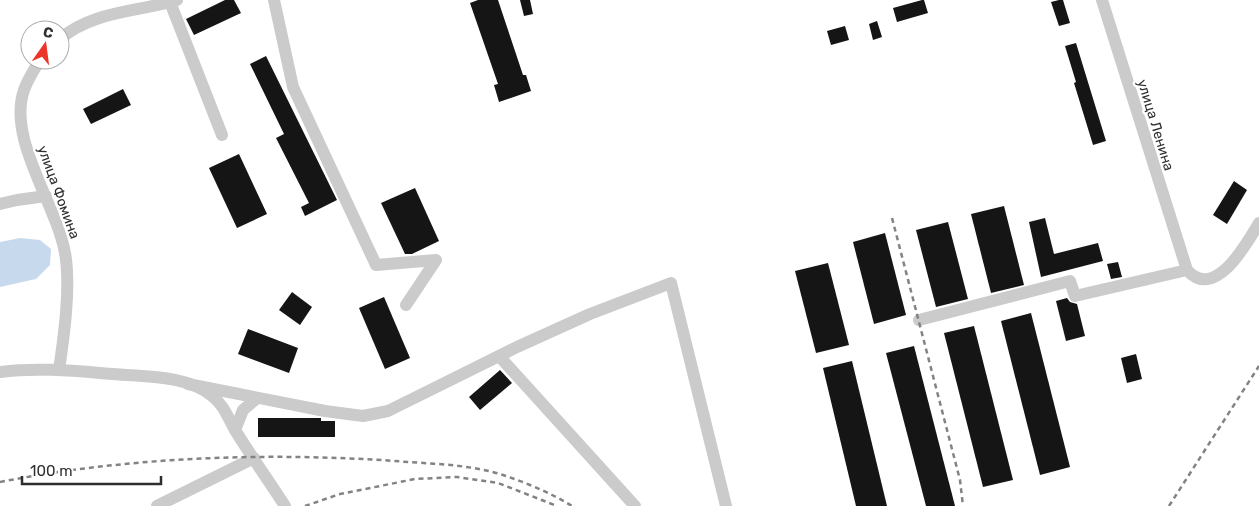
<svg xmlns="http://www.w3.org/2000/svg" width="1259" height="506" viewBox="0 0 1259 506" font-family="Rubik,sans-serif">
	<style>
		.water { fill: #c6d9ed }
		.building { fill: #151515 }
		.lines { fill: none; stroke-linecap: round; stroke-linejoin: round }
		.minor { stroke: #cbcbcb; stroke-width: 12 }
		.rail { stroke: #838383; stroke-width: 2.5; stroke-dasharray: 5 4; stroke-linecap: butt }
		.labels { text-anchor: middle; stroke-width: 5; stroke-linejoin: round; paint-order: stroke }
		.street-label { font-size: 14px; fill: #2e2e2e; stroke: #fff }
	</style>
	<rect width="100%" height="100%" fill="#fff"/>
	<polygon class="water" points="20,238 40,240 51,249 50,265 36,279 0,287 0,242"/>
	<g class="building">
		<polygon points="225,0 234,0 241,13 194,35 186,19"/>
		<polygon points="478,0 498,0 523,75 526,75 531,91 499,102 494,85 498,84 470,3"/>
		<polygon points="520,0 530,0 533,14 524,16"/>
		<polygon points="922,0 924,0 928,13 897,22 893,8"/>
		<polygon points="1059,0 1063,0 1070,23 1059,26 1051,2"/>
		<polygon points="877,21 882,37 873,40 869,24"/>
		<polygon points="845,26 849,40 831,45 827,31"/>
		<polygon points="1076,43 1106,141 1093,145 1074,83 1076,82 1065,46"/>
		<polygon points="266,56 337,200 305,216 301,207 309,203 276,138 284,134 250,64"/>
		<polygon points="123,89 131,105 91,124 83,109"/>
		<polygon points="239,154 267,214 237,228 209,168"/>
		<polygon points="1234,181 1247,190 1227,224 1213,215"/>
		<polygon points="415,188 439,241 412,254 405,254 381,203"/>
		<polygon points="1004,206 1024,285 991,293 971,214"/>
		<polygon points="1045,218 1054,254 1098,243 1103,261 1041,277 1029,222"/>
		<polygon points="948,222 968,299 936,307 916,230"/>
		<polygon points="885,233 906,315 874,324 853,242"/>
		<polygon points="1118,262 1122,277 1111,279 1107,264"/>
		<polygon points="828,263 849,345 816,353 795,271"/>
		<polygon points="292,292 312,307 300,325 279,310"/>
		<polygon points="384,297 410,358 385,369 359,308"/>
		<polygon points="1067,298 1070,302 1077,304 1085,336 1066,341 1056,301"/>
		<polygon points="1031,313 1070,467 1040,475 1001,321"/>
		<polygon points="974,326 1013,480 983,487 944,333"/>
		<polygon points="248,329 298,348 289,373 238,354"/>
		<polygon points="914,346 955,506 926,506 886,353"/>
		<polygon points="1136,354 1142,379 1127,383 1121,358"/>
		<polygon points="852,361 887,506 856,506 823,368"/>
		<polygon points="500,370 512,383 480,410 469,397"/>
		<polygon points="258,418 321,418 321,421 335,421 335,437 258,437"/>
	</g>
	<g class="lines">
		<g class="minor">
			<polyline points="274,0 293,87 376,265 436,260 406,305"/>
			<path d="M1102,0L1187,270C1215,302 1247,243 1259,223"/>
			<polyline points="170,2 222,135"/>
			<path d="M60,39C92,11 138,12 177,0"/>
			<path d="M40,60C34,70 28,79 24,90C7,139 56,203 65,253C71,286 64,336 59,370"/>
			<polyline points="0,204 17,200 46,196"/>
			<polyline points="919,320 1070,281 1075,296 1187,270"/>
			<polyline points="499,356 635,506"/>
			<path d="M0,372C38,367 76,371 113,374C145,377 187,375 212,396C224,405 228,418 235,430C251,456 269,481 285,506"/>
			<polyline points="188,384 325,411 363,416 388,411 517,347 590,314 671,283 726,506"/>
			<polyline points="235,430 243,410 257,398"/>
			<polyline points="157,506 254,458"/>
		</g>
		<g class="rail">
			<polyline points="892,218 960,480 963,506"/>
			<path d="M0,482C128,457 265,452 395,461C431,464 469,464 503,475C527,483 551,493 572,506"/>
			<polyline points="305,506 340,494 415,479 457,477 498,483 557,506"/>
			<polyline points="1169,506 1259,366"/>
		</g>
	</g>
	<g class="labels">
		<g class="street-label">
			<text transform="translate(1156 125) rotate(73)" y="5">улица Ленина</text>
			<text transform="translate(59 192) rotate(70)" y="5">улица Фомина</text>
		</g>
	</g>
	<g transform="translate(45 45) rotate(14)"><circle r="24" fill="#ffffff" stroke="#ababab"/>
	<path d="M0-4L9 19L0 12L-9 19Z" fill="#ec3429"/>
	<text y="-8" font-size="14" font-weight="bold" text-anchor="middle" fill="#2e2e2e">С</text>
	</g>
	<path d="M22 476v8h139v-8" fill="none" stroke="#2e2e2e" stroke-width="2.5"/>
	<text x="30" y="476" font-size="15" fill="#2e2e2e" stroke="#ffffff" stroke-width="4" paint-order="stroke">100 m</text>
</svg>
